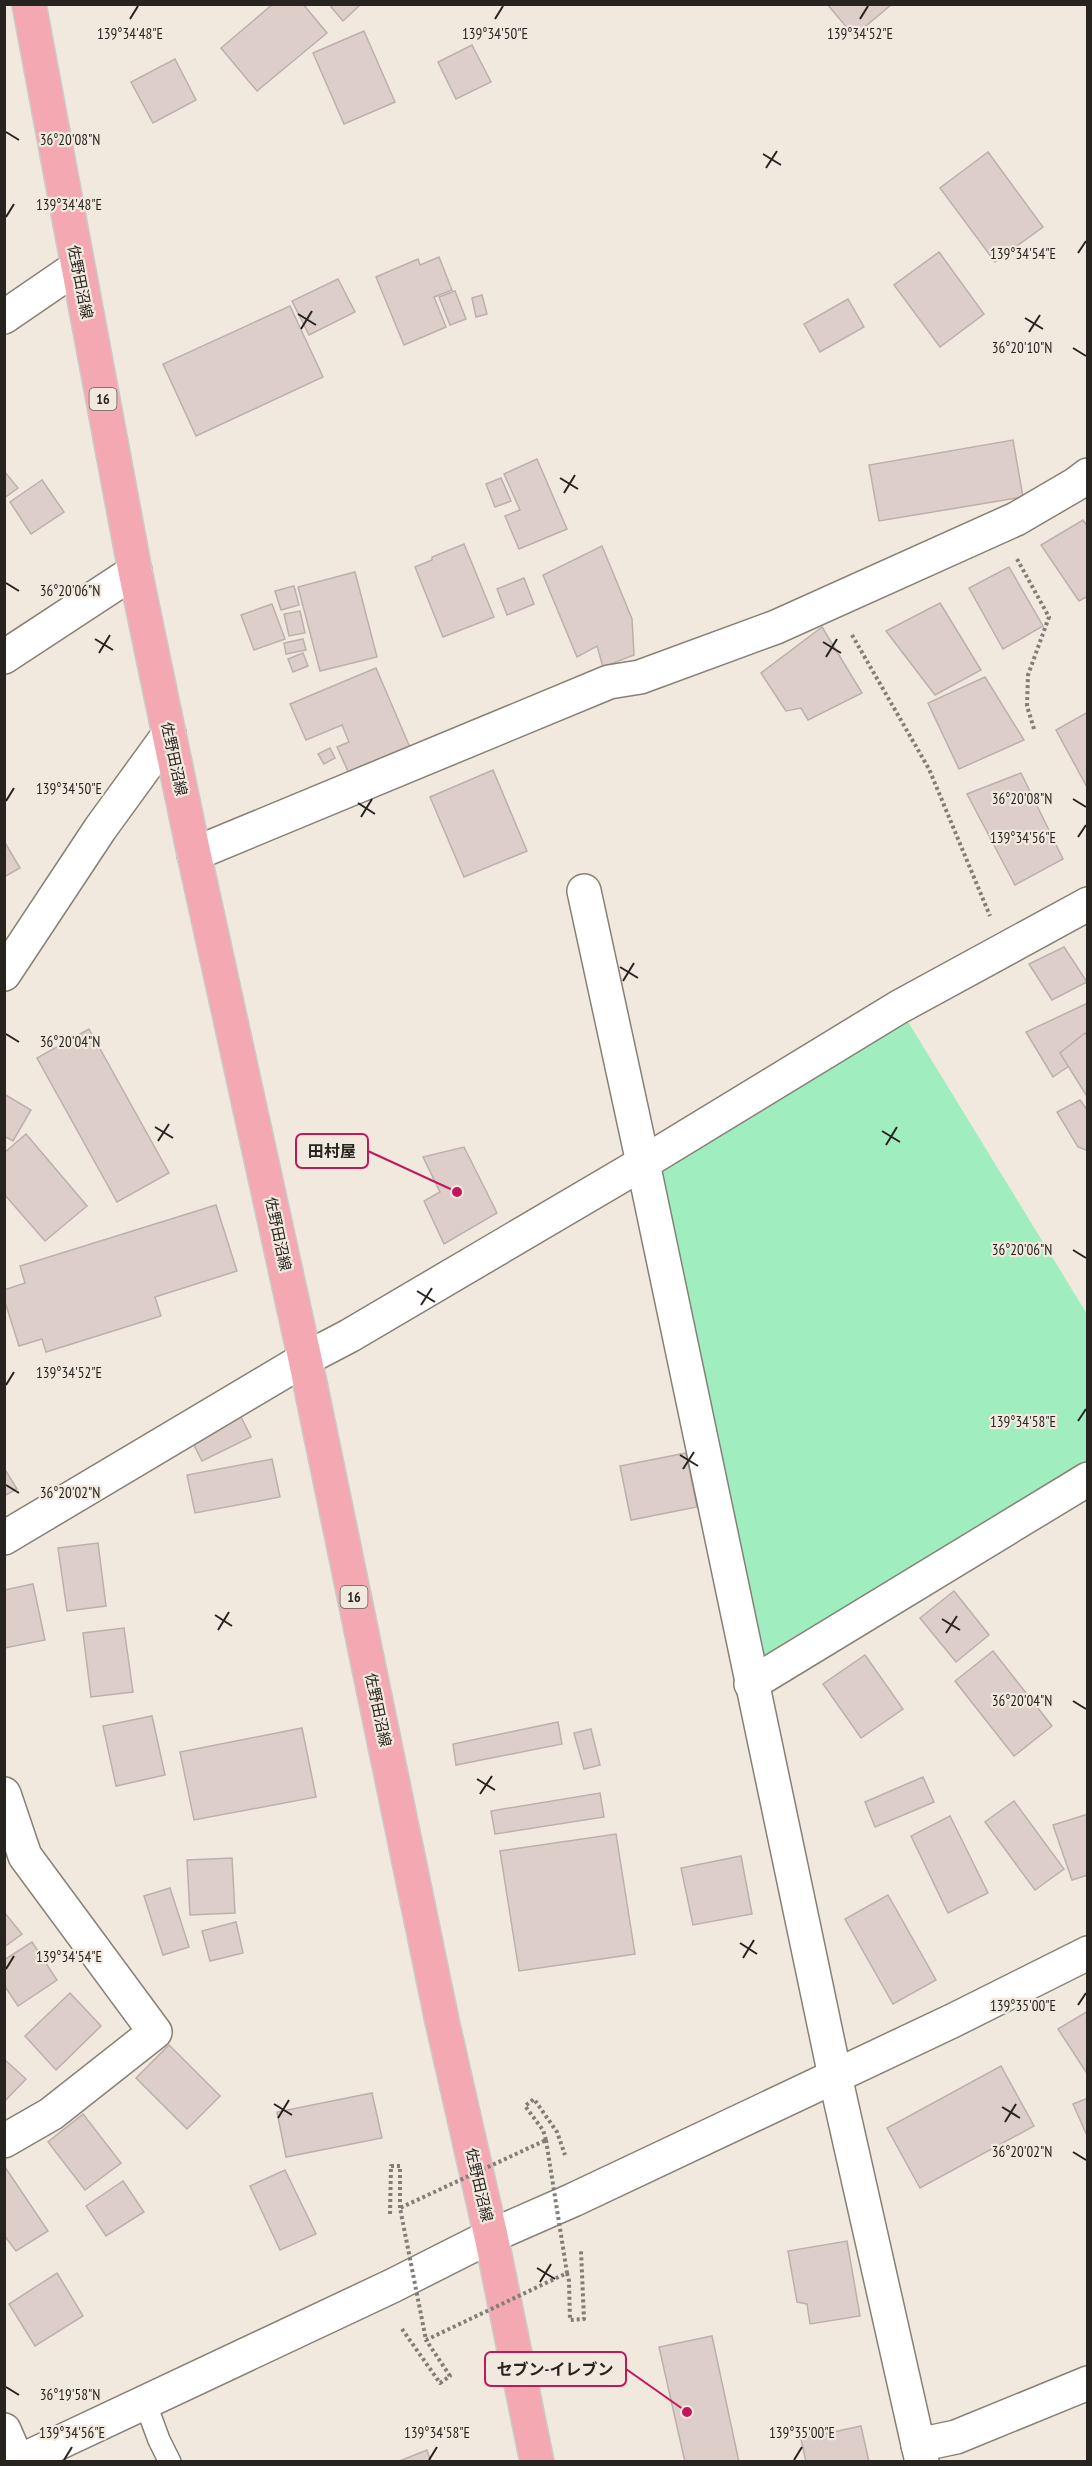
<svg xmlns="http://www.w3.org/2000/svg" width="1092" height="2466" viewBox="0 0 1092 2466" font-family="'PT Sans Narrow','Noto Sans JP',sans-serif">
	<style>
		.green { fill: #a0eebf }
		.building { fill: #ddceca; stroke: #bdafac; stroke-width: 1.5 }
		.lines { fill: none; stroke-linecap: round; stroke-linejoin: round }
		.lane-casing { stroke: #878076; stroke-width: 24 }
		.street-casing { stroke: #878076; stroke-width: 36 }
		.secondary-casing { stroke: #878076; stroke-width: 36 }
		.primary-casing { stroke: #cbcac9; stroke-width: 36 }
		.path { stroke: #827d76; stroke-width: 4; stroke-dasharray: 3 3; stroke-linecap: butt }
		.lane { stroke: #fff; stroke-width: 21 }
		.street { stroke: #fff; stroke-width: 33 }
		.secondary { stroke: #fff; stroke-width: 33 }
		.primary { stroke: #f4a9b2; stroke-width: 33 }
		.path-bridge { stroke: #827d76; stroke-width: 4; stroke-dasharray: 3 3; stroke-linecap: butt }
		.ticks { fill: none; stroke: #272420; stroke-width: 2 }
		.labels { text-anchor: middle; stroke-width: 4.5; stroke-linejoin: round; paint-order: stroke }
		.shield { fill: #f1e9de; stroke: #645f59; stroke-width: 1.5 }
		.shield-label { font-size: 14px; font-weight: bold; fill: #272420 }
		.street-label { font-size: 15px; fill: #272420; stroke: #f1e9de }
		.ticks-label { font-size: 15px; text-anchor: middle; fill: #272420; stroke: #f1e9de; stroke-width: 4.5; stroke-linejoin: round; paint-order: stroke }
		.leader { fill: none; stroke: #c2185b; stroke-width: 2 }
		.callout-dot { fill: #c2185b; stroke: #f1e9de; stroke-width: 2 }
		.callout { fill: #f1e9de; stroke: #c2185b; stroke-width: 2 }
		.callout-label { font-size: 16px; text-anchor: middle; font-weight: bold; fill: #272420 }
	</style>
	<rect width="100%" height="100%" fill="#f1e9de"/>
	<polygon class="green" points="899,1007 1087,1314 1087,1479 751,1684 643,1163"/>
	<g class="building">
		<polygon points="273,4 303,4 327,33 257,91 221,48"/>
		<polygon points="334,4 357,4 359,6 343,21 331,7"/>
		<polygon points="827,4 892,4 854,36"/>
		<polygon points="364,31 395,102 344,124 313,53"/>
		<polygon points="472,45 491,82 456,99 438,62"/>
		<polygon points="175,59 196,100 153,123 131,82"/>
		<polygon points="988,152 1043,227 995,262 940,188"/>
		<polygon points="939,252 984,314 940,347 894,285"/>
		<polygon points="439,257 452,290 434,297 446,327 404,345 376,277 418,259 420,265"/>
		<polygon points="338,279 355,312 309,335 292,301"/>
		<polygon points="455,291 466,319 450,325 439,297"/>
		<polygon points="482,295 487,314 476,317 472,298"/>
		<polygon points="848,299 864,327 820,352 804,324"/>
		<polygon points="290,306 323,377 196,436 163,364"/>
		<polygon points="1013,440 1023,497 879,521 869,465"/>
		<polygon points="537,459 567,529 519,549 505,516 520,510 504,474"/>
		<polygon points="4,471 18,488 4,498"/>
		<polygon points="501,478 511,501 495,507 486,484"/>
		<polygon points="42,480 64,512 31,534 10,502"/>
		<polygon points="1083,520 1088,527 1088,596 1079,601 1041,545"/>
		<polygon points="464,544 494,617 443,637 415,567 432,560 432,557"/>
		<polygon points="602,546 632,619 634,655 603,667 597,646 577,657 543,575"/>
		<polygon points="1009,567 1043,626 1003,649 969,588"/>
		<polygon points="355,572 377,657 320,671 298,587"/>
		<polygon points="524,578 534,604 507,615 497,589"/>
		<polygon points="294,586 299,605 281,610 275,591"/>
		<polygon points="940,603 981,670 935,695 886,631"/>
		<polygon points="272,604 285,639 254,650 241,615"/>
		<polygon points="300,611 305,633 289,636 284,614"/>
		<polygon points="822,627 862,693 808,720 801,708 786,711 761,673"/>
		<polygon points="303,639 306,650 286,654 284,643"/>
		<polygon points="303,653 308,666 293,672 288,659"/>
		<polygon points="376,668 412,752 351,778 337,747 349,742 342,725 306,740 290,704"/>
		<polygon points="985,677 1024,740 959,769 928,703"/>
		<polygon points="1088,712 1088,789 1056,730"/>
		<polygon points="330,748 335,758 324,764 318,754"/>
		<polygon points="493,770 527,851 464,877 430,797"/>
		<polygon points="1021,773 1063,859 1015,885 967,794"/>
		<polygon points="4,841 20,868 4,877"/>
		<polygon points="1064,947 1087,982 1052,1000 1029,964"/>
		<polygon points="1088,1003 1088,1053 1053,1077 1026,1032"/>
		<polygon points="89,1029 169,1173 117,1202 37,1058"/>
		<polygon points="1085,1033 1088,1036 1088,1098 1060,1053"/>
		<polygon points="4,1094 31,1110 13,1141 4,1136"/>
		<polygon points="1080,1100 1088,1111 1088,1151 1078,1147 1057,1112"/>
		<polygon points="26,1134 87,1206 45,1241 4,1194 4,1153"/>
		<polygon points="464,1147 497,1213 444,1244 424,1201 440,1192 423,1157"/>
		<polygon points="216,1205 237,1271 155,1297 161,1316 46,1352 42,1339 19,1346 4,1299 4,1290 25,1283 20,1266"/>
		<polygon points="240,1415 251,1437 202,1461 191,1439"/>
		<polygon points="686,1453 697,1507 631,1520 620,1466"/>
		<polygon points="272,1459 280,1497 195,1513 187,1475"/>
		<polygon points="4,1468 17,1489 4,1496"/>
		<polygon points="98,1543 106,1606 67,1611 58,1548"/>
		<polygon points="33,1584 45,1640 4,1648 4,1590"/>
		<polygon points="954,1591 989,1635 956,1662 920,1618"/>
		<polygon points="124,1628 133,1692 91,1697 83,1633"/>
		<polygon points="993,1651 1052,1726 1014,1756 955,1681"/>
		<polygon points="865,1655 903,1709 861,1738 823,1684"/>
		<polygon points="152,1716 165,1775 116,1786 103,1726"/>
		<polygon points="558,1722 562,1744 456,1765 453,1744"/>
		<polygon points="302,1728 316,1797 194,1820 180,1752"/>
		<polygon points="591,1729 600,1765 584,1769 574,1733"/>
		<polygon points="923,1777 934,1802 875,1827 865,1802"/>
		<polygon points="600,1793 604,1817 495,1834 491,1811"/>
		<polygon points="1014,1801 1064,1869 1035,1890 985,1822"/>
		<polygon points="1088,1814 1088,1875 1072,1880 1053,1825"/>
		<polygon points="950,1816 988,1893 948,1913 911,1836"/>
		<polygon points="616,1834 635,1954 519,1971 500,1851"/>
		<polygon points="741,1856 752,1914 693,1925 681,1868"/>
		<polygon points="232,1858 235,1913 190,1915 187,1860"/>
		<polygon points="170,1888 189,1947 163,1955 144,1896"/>
		<polygon points="888,1895 936,1980 893,2004 845,1919"/>
		<polygon points="4,1912 22,1934 4,1947"/>
		<polygon points="236,1922 243,1953 210,1961 202,1931"/>
		<polygon points="32,1942 57,1980 18,2006 4,1985 4,1960"/>
		<polygon points="70,1993 101,2026 56,2070 25,2036"/>
		<polygon points="1088,2011 1088,2075 1058,2029"/>
		<polygon points="169,2045 220,2096 187,2129 136,2078"/>
		<polygon points="4,2059 26,2079 4,2102"/>
		<polygon points="1001,2066 1034,2126 920,2188 887,2128"/>
		<polygon points="372,2093 382,2138 286,2157 277,2112"/>
		<polygon points="1088,2098 1088,2138 1073,2104"/>
		<polygon points="83,2114 121,2163 85,2190 48,2142"/>
		<polygon points="5,2167 48,2231 16,2251 4,2235"/>
		<polygon points="285,2170 316,2234 280,2250 250,2186"/>
		<polygon points="123,2181 144,2212 106,2236 86,2206"/>
		<polygon points="847,2241 860,2316 810,2324 807,2304 797,2302 788,2251"/>
		<polygon points="57,2273 83,2316 35,2346 9,2304"/>
		<polygon points="712,2336 739,2462 685,2462 659,2347"/>
		<polygon points="861,2426 869,2462 806,2462 801,2439"/>
		<polygon points="427,2450 431,2462 397,2462"/>
	</g>
	<g class="lines">
		<g class="lane-casing">
			<polyline id="lane" points="145,2402 159,2440 170,2462"/>
		</g>
		<g class="street-casing">
			<g id="street">
				<polyline points="4,317 77,267"/>
				<polyline points="194,854 609,682 640,677 776,627 1016,519 1076,484 1088,475"/>
				<polyline points="584,891 643,1163 835,2076 922,2462"/>
				<polyline points="4,1538 305,1359 349,1336 643,1163 899,1007 1088,904"/>
				<polyline points="751,1684 1088,1479"/>
				<polyline points="4,1794 25,1856 155,2032 51,2114 4,2141"/>
				<polyline points="4,2430 18,2462"/>
				<polyline points="918,2445 956,2437 1088,2383"/>
			</g>
		</g>
		<g class="secondary-casing">
			<g id="secondary">
				<polyline points="4,657 135,571"/>
				<polyline points="4,974 100,829 169,734"/>
				<polyline points="18,2462 392,2286 491,2236 573,2200 952,2021 1088,1953"/>
			</g>
		</g>
		<g class="primary-casing">
			<polyline id="primary" points="29,4 135,571 194,854 305,1359 442,2021 491,2236 537,2462"/>
		</g>
		<g class="path">
			<polyline points="1017,559 1049,617 1028,675 1027,706 1034,729"/>
			<polyline points="852,635 929,769 990,916"/>
			<polyline points="546,2140 543,2130 525,2106 534,2099 557,2132 565,2155"/>
			<polyline points="390,2214 391,2166 400,2166 400,2208"/>
			<polyline points="567,2273 569,2281 570,2320 584,2319 581,2251"/>
			<polyline points="402,2329 440,2383 450,2376 426,2340"/>
		</g>
		<use href="#lane" class="lane"/>
		<use href="#street" class="street"/>
		<use href="#secondary" class="secondary"/>
		<use href="#primary" class="primary"/>
		<polygon class="path-bridge" points="546,2140 567,2273 426,2340 400,2208"/>
	</g>
	<path class="ticks" d="M130,19L138,6M495,19L503,6M860,19L868,6M6,132L19,140M763,154L781,165M766,168L777,151M6,217L14,204M1078,253L1086,241M298,314L316,325M1025,318L1043,329M301,329L312,311M1029,332L1040,315M1073,348L1086,356M560,478L578,489M564,493L575,475M6,583L19,591M95,639L113,650M823,642L841,653M99,653L110,635M826,657L837,639M1073,799L1086,807M6,801L14,788M358,803L375,814M361,817L372,799M1078,837L1086,825M620,967L638,978M623,981L634,963M6,1034L19,1042M155,1127L173,1138M882,1131L900,1142M158,1141L169,1124M886,1145L897,1127M1073,1250L1086,1258M417,1291L435,1302M421,1305L432,1288M6,1385L14,1372M1078,1421L1086,1409M680,1455L698,1466M683,1469L694,1452M6,1485L19,1493M215,1615L232,1626M942,1619L960,1630M218,1630L229,1612M946,1633L957,1616M1073,1701L1086,1709M477,1779L495,1790M480,1794L492,1776M740,1943L757,1954M743,1958L754,1940M6,1969L14,1956M1078,2005L1086,1993M274,2104L292,2115M1002,2107L1020,2118M278,2118L289,2100M1005,2122L1016,2104M1073,2152L1086,2160M537,2268L555,2279M540,2282L551,2264M6,2387L19,2395M64,2460L72,2447M429,2460L437,2447M794,2460L802,2447"/>
	<g class="labels">
		<g class="shield">
			<rect x="89.5" y="388" width="27" height="22" rx="4.5"/>
			<rect x="340.5" y="1586" width="27" height="22" rx="4.5"/>
		</g>
		<g class="shield-label">
			<text x="103" y="404">16</text>
			<text x="354" y="1602">16</text>
		</g>
		<g class="street-label">
			<text transform="translate(80 282) rotate(79)" y="5">佐野田沼線</text>
			<text transform="translate(174 759) rotate(78)" y="5">佐野田沼線</text>
			<text transform="translate(278 1234) rotate(78)" y="5">佐野田沼線</text>
			<text transform="translate(378 1710) rotate(78)" y="5">佐野田沼線</text>
			<text transform="translate(479 2185) rotate(77)" y="5">佐野田沼線</text>
		</g>
	</g>
	<g class="ticks-label">
		<text x="130" y="39">139°34'48"E</text>
		<text x="495" y="39">139°34'50"E</text>
		<text x="860" y="39">139°34'52"E</text>
		<text x="70" y="145">36°20'08"N</text>
		<text x="69" y="210">139°34'48"E</text>
		<text x="1023" y="259">139°34'54"E</text>
		<text x="1022" y="353">36°20'10"N</text>
		<text x="70" y="596">36°20'06"N</text>
		<text x="69" y="794">139°34'50"E</text>
		<text x="1022" y="804">36°20'08"N</text>
		<text x="1023" y="843">139°34'56"E</text>
		<text x="70" y="1047">36°20'04"N</text>
		<text x="1022" y="1255">36°20'06"N</text>
		<text x="69" y="1378">139°34'52"E</text>
		<text x="1023" y="1427">139°34'58"E</text>
		<text x="70" y="1498">36°20'02"N</text>
		<text x="1022" y="1706">36°20'04"N</text>
		<text x="69" y="1962">139°34'54"E</text>
		<text x="1023" y="2011">139°35'00"E</text>
		<text x="1022" y="2157">36°20'02"N</text>
		<text x="70" y="2400">36°19'58"N</text>
		<text x="72" y="2438">139°34'56"E</text>
		<text x="437" y="2438">139°34'58"E</text>
		<text x="802" y="2438">139°35'00"E</text>
	</g>
	<path class="leader" d="M457 1192L368 1151M687 2412L626 2369"/>
	<g class="callout-dot">
		<circle cx="457" cy="1192" r="6"/>
		<circle cx="687" cy="2412" r="6"/>
	</g>
	<g class="callout">
		<rect x="296" y="1134" width="72" height="34" rx="6"/>
		<rect x="485" y="2352" width="141" height="34" rx="6"/>
	</g>
	<g class="callout-label">
		<text x="332" y="1157">田村屋</text>
		<text x="555" y="2375">セブン-イレブン</text>
	</g>
	<rect width="1092" height="2466" fill="none" stroke="#272420" stroke-width="12"/>
</svg>
